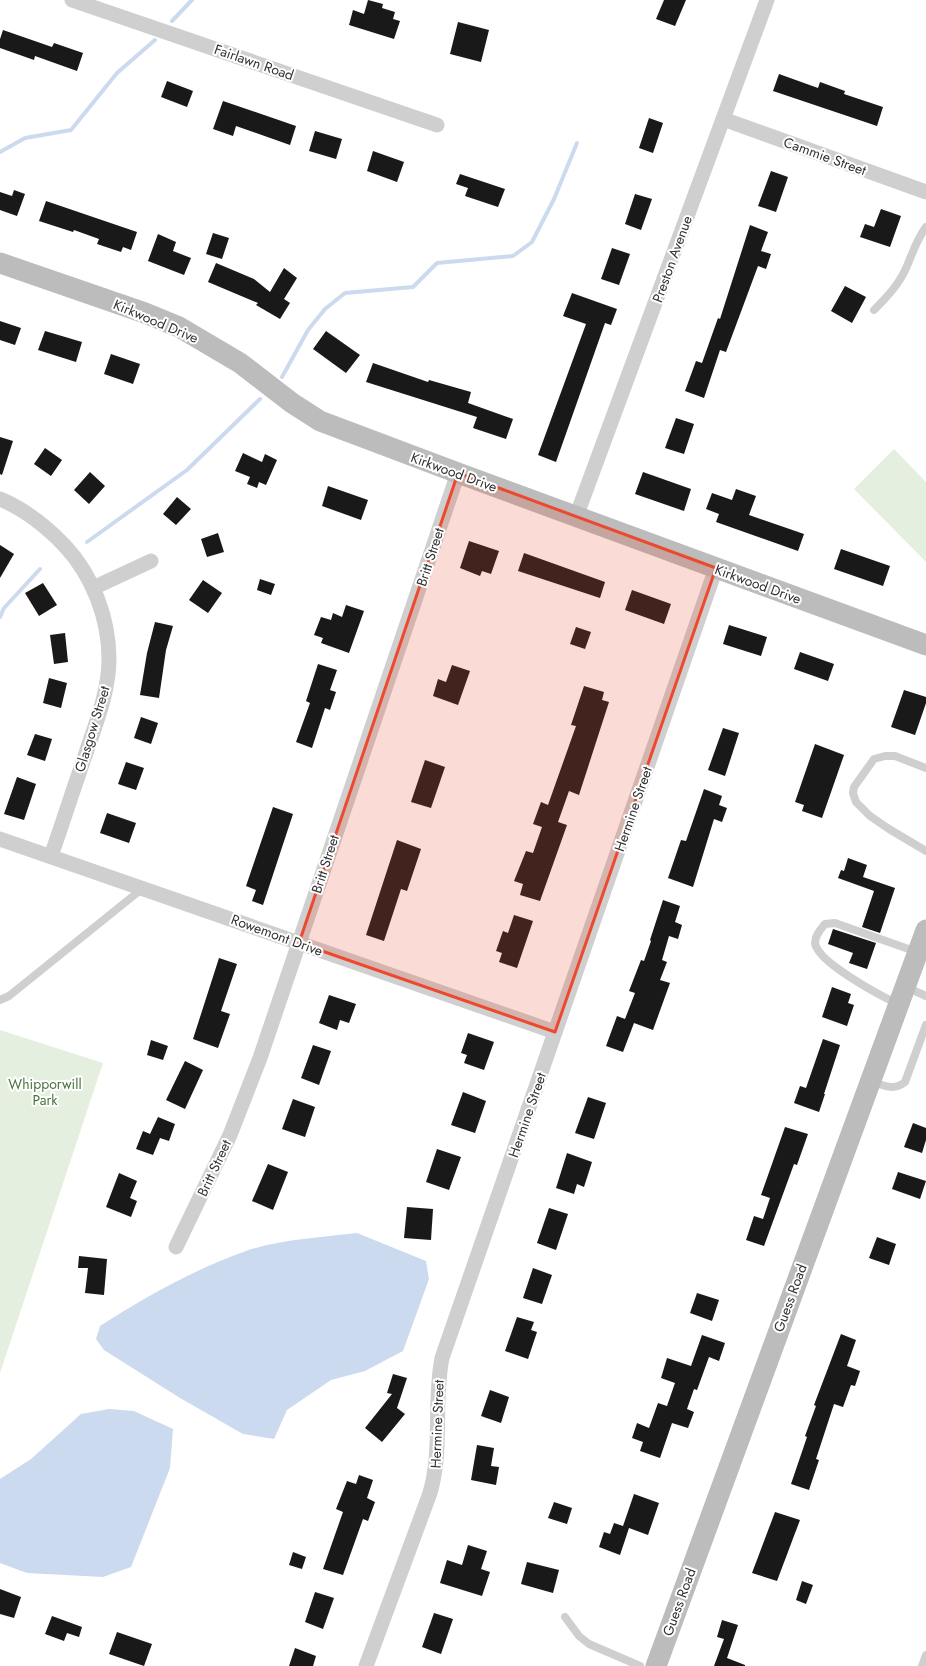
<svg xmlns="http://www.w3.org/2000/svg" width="926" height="1666" viewBox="0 0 926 1666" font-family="Jost,sans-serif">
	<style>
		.green { fill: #e5efe0 }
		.water { fill: #ccdaef }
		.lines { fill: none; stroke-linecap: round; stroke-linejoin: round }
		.stream { stroke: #ccdaef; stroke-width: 4 }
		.building { fill: #191919 }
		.lane { stroke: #cfcfcf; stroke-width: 8 }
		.street { stroke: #cfcfcf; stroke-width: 15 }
		.secondary { stroke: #bcbcbc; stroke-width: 21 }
		.marked { fill: #ed492f; fill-opacity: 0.2; stroke: #ed492f; stroke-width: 3; stroke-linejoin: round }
		.labels { text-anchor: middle; stroke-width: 4; stroke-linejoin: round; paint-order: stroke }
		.street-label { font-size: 14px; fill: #323232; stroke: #fff }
		.park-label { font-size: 14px; fill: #49713c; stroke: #fff }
	</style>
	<rect width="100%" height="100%" fill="#fff"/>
	<g class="green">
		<polygon points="894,449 926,482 926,562 854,489"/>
		<polygon points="0,1030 103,1063 0,1373"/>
	</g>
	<g class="water">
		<path d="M357,1233L426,1261L429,1279L403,1351L365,1371L331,1380L287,1410L274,1439L243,1434L180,1398L104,1350L96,1339L100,1326C145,1297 195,1269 246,1251C277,1240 323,1237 357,1233Z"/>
		<polygon points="109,1409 134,1411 173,1429 170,1468 131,1567 103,1577 27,1573 0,1563 0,1479 31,1459 81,1414"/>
	</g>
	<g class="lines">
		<g class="stream">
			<polyline points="172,21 192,0"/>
			<polyline points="0,152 25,138 71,130 117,73 155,40"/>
			<polyline points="282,377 308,330 325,309 345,293 413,287 437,263 513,256 532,242 554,199 577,143"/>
			<polyline points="87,542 187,470 260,399"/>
			<polyline points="0,617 4,608 40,569"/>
		</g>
	</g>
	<g class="building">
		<polygon points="368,0 383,4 382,8 395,12 393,19 400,21 394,39 349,25 353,10 364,14"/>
		<polygon points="664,0 686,0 675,26 656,19"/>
		<polygon points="458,22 489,30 481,62 450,54"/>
		<polygon points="3,30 52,47 54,43 83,53 77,71 35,56 34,60 0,48 0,39"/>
		<polygon points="779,74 818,88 820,82 845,91 844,94 883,107 877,126 773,91"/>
		<polygon points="167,81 193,91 187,107 161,97"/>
		<polygon points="223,101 296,126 290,145 236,126 233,136 213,129"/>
		<polygon points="649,118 663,123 653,153 639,148"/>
		<polygon points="315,131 342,139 336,159 309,151"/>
		<polygon points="373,151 404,162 397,182 367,171"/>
		<polygon points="771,171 788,177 776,212 758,206"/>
		<polygon points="460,174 505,189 498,207 465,196 468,188 456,184"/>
		<polygon points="14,190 25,194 17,216 0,210 0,192 12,196"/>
		<polygon points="635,194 652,199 641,230 625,224"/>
		<polygon points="46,201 137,232 131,250 123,247 121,252 97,244 99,239 74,230 73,232 39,221"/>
		<polygon points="881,209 901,216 890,247 860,237 865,224 874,227"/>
		<polygon points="750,225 768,232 761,251 771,254 766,269 758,266 726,352 720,350 704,398 685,391 696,361 702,363 718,318 720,319"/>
		<polygon points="213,233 229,238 222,259 206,254"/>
		<polygon points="158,234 176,242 173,251 191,258 184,275 148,261"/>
		<polygon points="612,248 630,254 619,285 601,279"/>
		<polygon points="216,263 254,279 270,292 284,268 297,278 284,299 290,303 280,319 256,305 258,303 208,282"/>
		<polygon points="845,286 866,297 852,323 831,311"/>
		<polygon points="572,293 617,309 611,325 605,323 556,462 538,455 586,324 563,316"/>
		<polygon points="0,321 21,328 15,345 0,340"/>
		<polygon points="45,331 82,342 76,362 38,350"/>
		<polygon points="326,331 360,355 346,373 313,349"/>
		<polygon points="111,354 140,364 133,384 104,374"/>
		<polygon points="373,363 428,382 429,380 471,392 468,403 513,419 506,439 473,428 477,417 366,382"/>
		<polygon points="676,418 694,424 684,454 665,448"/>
		<polygon points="0,437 13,441 2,475 0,474"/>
		<polygon points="45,448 62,460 51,476 34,464"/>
		<polygon points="243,453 262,462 265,454 277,460 266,485 259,482 257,488 247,484 250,477 235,471"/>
		<polygon points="90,472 105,486 89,504 74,490"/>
		<polygon points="643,472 691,489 684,511 635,494"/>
		<polygon points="328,486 368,500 361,520 322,506"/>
		<polygon points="736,489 756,496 749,515 804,534 798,551 716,522 719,514 706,509 712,493 732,500"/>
		<polygon points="177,497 191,509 176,525 163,514"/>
		<polygon points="218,533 224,552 207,557 201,539"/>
		<polygon points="469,541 499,551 491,574 482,571 480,576 460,568"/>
		<polygon points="0,545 14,554 0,578"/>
		<polygon points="841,549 890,566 883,586 834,569"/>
		<polygon points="524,553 605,582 600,598 518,571"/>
		<polygon points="260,579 275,584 271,595 257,590"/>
		<polygon points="203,580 222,593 208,613 189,600"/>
		<polygon points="43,583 57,605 39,616 25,593"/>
		<polygon points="632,590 671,604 664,624 625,610"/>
		<polygon points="346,605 364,611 349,653 321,643 323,638 314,635 321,617 331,620 333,613 342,617"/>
		<polygon points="155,622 173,626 166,650 159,698 140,695 147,653"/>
		<polygon points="729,625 767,637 761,656 723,644"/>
		<polygon points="576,627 591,632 585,649 570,644"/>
		<polygon points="65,633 68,662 54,664 50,635"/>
		<polygon points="800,652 834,664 828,681 794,669"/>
		<polygon points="318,664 337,670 330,690 336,692 330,710 325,708 312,748 296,742 310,703 306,701"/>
		<polygon points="452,665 470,671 458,705 433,696 438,679 446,682"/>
		<polygon points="49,678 67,683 61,708 43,703"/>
		<polygon points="584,686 604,692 602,700 609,702 579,795 569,791 558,822 567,825 540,901 520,895 523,884 514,881 526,851 533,853 542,827 533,824 541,802 548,805 576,726 571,725"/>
		<polygon points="904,690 926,697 926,703 915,735 891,727"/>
		<polygon points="141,717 158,723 151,744 134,738"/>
		<polygon points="723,728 739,733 725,776 708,770"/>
		<polygon points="35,734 52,739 45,761 27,755"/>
		<polygon points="815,744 844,755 822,818 802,811 804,805 795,802"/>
		<polygon points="425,760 445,767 431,808 411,802"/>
		<polygon points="126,762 144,768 136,790 118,784"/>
		<polygon points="17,777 36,784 24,820 4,814"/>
		<polygon points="704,789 722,796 719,805 727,808 722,822 714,819 693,887 668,878 681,840 686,841"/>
		<polygon points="273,807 293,814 263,905 252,901 256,890 246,886"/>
		<polygon points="107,813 136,823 129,843 100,833"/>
		<polygon points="397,840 421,849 407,891 401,889 384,941 366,935"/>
		<polygon points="848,858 867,865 863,877 895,888 880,933 862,927 874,891 838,878 841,870 844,871"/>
		<polygon points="663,900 680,906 675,922 682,925 678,939 669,936 662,960 667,962 660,980 670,983 653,1030 634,1023 623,1052 606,1046 617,1016 625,1019 635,993 629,991 641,960 644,961 651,941 650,940"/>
		<polygon points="514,915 533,921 517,968 499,962 502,953 496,951 503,931 508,933"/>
		<polygon points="833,929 876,943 867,969 849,963 853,953 828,944"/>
		<polygon points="219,958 237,964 221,1011 230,1014 218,1048 193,1039"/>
		<polygon points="832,987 851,994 848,1003 854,1005 847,1026 822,1017"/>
		<polygon points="329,995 356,1004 349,1023 340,1020 337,1030 319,1023"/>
		<polygon points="468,1033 494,1042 484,1070 464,1063 467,1055 461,1053"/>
		<polygon points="823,1039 840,1045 824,1094 825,1094 819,1112 794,1103 800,1086 806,1088"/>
		<polygon points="151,1040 168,1046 163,1060 147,1055"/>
		<polygon points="313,1045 331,1051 319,1085 301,1078"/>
		<polygon points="185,1061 203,1070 185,1109 166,1100"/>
		<polygon points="463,1092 486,1101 475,1133 451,1125"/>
		<polygon points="588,1097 606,1103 594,1139 575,1133"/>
		<polygon points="293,1099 315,1107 305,1137 282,1129"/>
		<polygon points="158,1117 175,1124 169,1141 160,1138 153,1155 136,1149 143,1131 150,1134"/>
		<polygon points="913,1123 926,1128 926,1140 922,1153 904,1147"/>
		<polygon points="785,1127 808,1134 797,1165 794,1164 764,1246 746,1240 754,1216 763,1219 770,1198 761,1195"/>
		<polygon points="437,1149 461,1157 449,1190 426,1182"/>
		<polygon points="567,1153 592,1162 584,1187 577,1184 574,1194 556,1188"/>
		<polygon points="268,1164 288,1172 273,1210 252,1201"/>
		<polygon points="898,1172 926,1181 920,1199 892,1189"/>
		<polygon points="119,1173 137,1181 130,1198 137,1201 131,1217 106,1207"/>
		<polygon points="407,1207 433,1209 431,1240 404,1238"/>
		<polygon points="549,1208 568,1214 556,1250 537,1243"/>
		<polygon points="877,1237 896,1244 889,1265 869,1258"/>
		<polygon points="79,1256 107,1259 104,1295 85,1293 88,1268 78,1268"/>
		<polygon points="533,1268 552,1275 542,1304 523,1298"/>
		<polygon points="697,1293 719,1300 712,1321 690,1313"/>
		<polygon points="517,1317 534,1322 531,1330 537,1332 528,1359 505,1351"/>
		<polygon points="841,1334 856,1340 847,1366 860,1371 855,1386 851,1385 843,1407 834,1404 816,1459 819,1460 809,1490 791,1484 807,1437 805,1436 816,1406 814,1405"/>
		<polygon points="702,1335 725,1343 719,1361 709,1357 697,1390 694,1389 687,1409 694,1412 688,1428 672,1423 660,1458 640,1451 643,1442 632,1438 637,1423 649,1428 658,1403 667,1406 675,1383 661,1378 667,1358 691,1366"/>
		<polygon points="393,1374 407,1378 397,1408 405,1414 382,1442 365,1428 392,1394 387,1393"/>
		<polygon points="490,1390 509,1397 501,1423 481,1416"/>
		<polygon points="477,1445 494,1448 491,1466 499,1467 496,1485 471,1480"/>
		<polygon points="359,1475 373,1480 367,1498 375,1502 368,1521 363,1519 343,1575 323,1569 343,1512 336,1509 347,1481 356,1484"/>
		<polygon points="634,1494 659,1503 648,1535 629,1528 620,1555 599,1547 604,1532 610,1534 614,1523 623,1526"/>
		<polygon points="554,1502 572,1508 567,1524 548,1518"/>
		<polygon points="775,1512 800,1520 777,1581 752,1573"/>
		<polygon points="468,1545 487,1551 481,1569 490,1572 482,1596 440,1583 447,1560 462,1565"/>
		<polygon points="293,1552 306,1557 302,1569 289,1565"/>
		<polygon points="527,1562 559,1570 553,1593 521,1584"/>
		<polygon points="802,1581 813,1585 806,1604 796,1600"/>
		<polygon points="0,1589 21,1597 14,1618 0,1614"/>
		<polygon points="315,1592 334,1598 323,1629 305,1622"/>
		<polygon points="434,1613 453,1619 441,1654 422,1647"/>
		<polygon points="52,1616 82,1627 79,1637 67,1633 64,1641 45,1634"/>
		<polygon points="722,1620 738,1625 727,1658 745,1665 745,1666 714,1666 724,1639 717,1637"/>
		<polygon points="117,1632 152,1644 144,1666 109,1654"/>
		<polygon points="295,1648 316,1656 313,1666 289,1666"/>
	</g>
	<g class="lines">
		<g class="lane">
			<path d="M874,310C888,296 900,283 907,266C913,252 917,239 926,227"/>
			<polyline points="926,768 895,756 885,756 874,759 854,787 853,793 856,802 870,816 889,829 926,851"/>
			<polyline points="906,987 926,996"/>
			<polyline points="0,1000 9,996 143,888"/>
			<path d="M898,1004C881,996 817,962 815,943C815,935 821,929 825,924L835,923L917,952"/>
			<path d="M871,1081C884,1086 894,1091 905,1082L926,1025"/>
			<polyline points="565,1617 579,1636 589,1644 640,1666"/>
			<polyline points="922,1666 926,1655"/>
		</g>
		<g class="street">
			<polyline points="72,0 437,125"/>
			<polyline points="723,119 926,192"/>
			<path d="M0,499C26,510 46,526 65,546C93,576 109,619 109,659C109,691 96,723 86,753C74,787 63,822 51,856"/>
			<polyline points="576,517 767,0"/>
			<polyline points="93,588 151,561"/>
			<polyline points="0,839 555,1032"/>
			<polyline points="176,1247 230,1135 260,1058 458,473"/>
			<path d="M366,1666L430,1493C443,1449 433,1403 442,1358L716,568"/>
		</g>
		<g class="secondary">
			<polyline points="0,263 145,313 179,327 240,363 292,403 320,421 458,473 926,645"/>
			<polyline points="656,1666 926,930"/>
		</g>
	</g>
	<path class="marked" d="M458,473L716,568L555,1032L299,943Z"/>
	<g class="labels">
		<g class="street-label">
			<text transform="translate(254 62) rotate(19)" y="5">Fairlawn Road</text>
			<text transform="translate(825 156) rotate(20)" y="5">Cammie Street</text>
			<text transform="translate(672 259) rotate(-70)" y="5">Preston Avenue</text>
			<text transform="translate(156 321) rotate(23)" y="5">Kirkwood Drive</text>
			<text transform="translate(454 472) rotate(20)" y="5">Kirkwood Drive</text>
			<text transform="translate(430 557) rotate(-72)" y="5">Britt Street</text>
			<text transform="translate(758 584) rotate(20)" y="5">Kirkwood Drive</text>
			<text transform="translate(92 729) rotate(-73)" y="5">Glasgow Street</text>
			<text transform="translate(633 809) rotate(-71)" y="5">Hermine Street</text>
			<text transform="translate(325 864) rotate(-72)" y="5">Britt Street</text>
			<text transform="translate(277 935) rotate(20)" y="5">Rowemont Drive</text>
			<text transform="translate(527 1115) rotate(-71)" y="5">Hermine Street</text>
			<text transform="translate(214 1168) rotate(-65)" y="5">Britt Street</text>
			<text transform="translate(790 1298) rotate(-70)" y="5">Guess Road</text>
			<text transform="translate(437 1424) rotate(-88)" y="5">Hermine Street</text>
			<text transform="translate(679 1602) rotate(-70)" y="5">Guess Road</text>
		</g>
		<g class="park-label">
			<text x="45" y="1089">Whipporwill<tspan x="45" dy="16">Park</tspan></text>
		</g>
	</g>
</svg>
